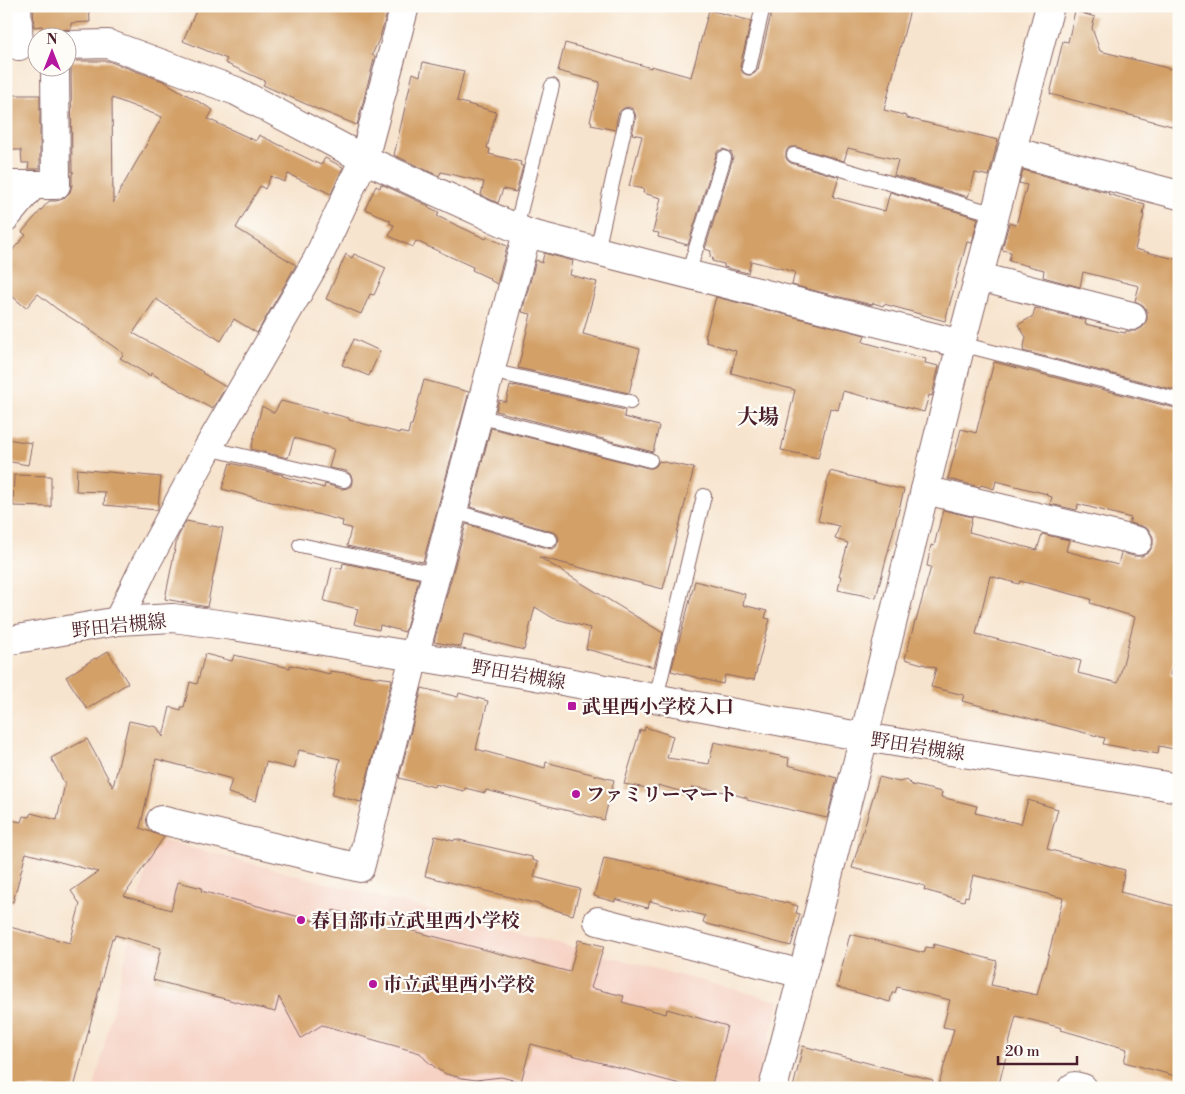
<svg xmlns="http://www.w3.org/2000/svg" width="1185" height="1094" viewBox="0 0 1185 1094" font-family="'Libre Bodoni','Noto Serif JP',serif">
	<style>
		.built { fill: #f6d2c4 }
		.building { fill: #d3a067; fill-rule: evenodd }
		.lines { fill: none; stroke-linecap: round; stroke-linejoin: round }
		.service-casing { stroke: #876464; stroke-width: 16 }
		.minor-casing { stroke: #876464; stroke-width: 30 }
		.primary-casing { stroke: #876464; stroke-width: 30 }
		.service { stroke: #fff; stroke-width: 14 }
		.minor { stroke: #fff; stroke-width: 28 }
		.primary { stroke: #fff; stroke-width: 28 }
		.poi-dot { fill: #b5179e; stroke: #fdfcf7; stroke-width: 2 }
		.labels { text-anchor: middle; stroke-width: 4.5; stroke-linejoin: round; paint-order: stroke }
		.street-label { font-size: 19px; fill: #4a1f2b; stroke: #fdfcf7 }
		.poi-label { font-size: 19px; font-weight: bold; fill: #4a1f2b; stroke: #fdfcf7; text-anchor: start }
		.quarter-label { font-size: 21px; font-weight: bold; fill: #4a1f2b; stroke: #fdfcf7 }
	</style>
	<rect width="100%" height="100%" fill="#fdfcf7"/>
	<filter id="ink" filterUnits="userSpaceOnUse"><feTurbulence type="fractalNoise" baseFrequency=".02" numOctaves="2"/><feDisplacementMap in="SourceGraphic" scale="10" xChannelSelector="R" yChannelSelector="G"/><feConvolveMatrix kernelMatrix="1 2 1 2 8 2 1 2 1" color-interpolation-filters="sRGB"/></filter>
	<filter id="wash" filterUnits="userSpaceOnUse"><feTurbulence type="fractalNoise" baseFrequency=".0096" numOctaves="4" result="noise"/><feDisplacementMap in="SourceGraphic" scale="20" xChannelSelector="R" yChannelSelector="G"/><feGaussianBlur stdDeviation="1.12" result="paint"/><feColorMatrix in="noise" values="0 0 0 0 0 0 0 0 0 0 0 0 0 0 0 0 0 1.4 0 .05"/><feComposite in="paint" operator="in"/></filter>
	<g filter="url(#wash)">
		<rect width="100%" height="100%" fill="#f7e4ce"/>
		<polygon class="built" points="154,838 779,1001 756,1088 94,1088"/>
		<g id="blocks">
			<g class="building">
				<polygon points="33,6 89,6 90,22 71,23 71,29 43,31 42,26 34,27"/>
				<polygon points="198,6 389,6 380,37 372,55 375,56 357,125 317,109 263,85 265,81 225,63 227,59 183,41"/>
				<polygon points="773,6 911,6 884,110 907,116 907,118 998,140 989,176 975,173 968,197 894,175 898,160 848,148 844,161 796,147 791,147 788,148 786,152 786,158 788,161 791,163 839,177 833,197 885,211 890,192 978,218 972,243 967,242 945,321 884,304 883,306 873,303 872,305 792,285 795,272 751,261 748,273 724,267 724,264 712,261 713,258 710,257 711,251 705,249 732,161 733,157 731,152 726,150 723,149 718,151 716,155 688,245 658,237 659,233 653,232 661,198 643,193 644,189 629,186 642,136 632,134 636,118 635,113 633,109 628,107 624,108 621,110 618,114 615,130 591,125 592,122 590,121 600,82 558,71 565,43 605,54 651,68 651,66 691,77 709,10 751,21 740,66 741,69 743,73 747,75 751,75 755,73 758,69"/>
				<polygon points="1075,11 1095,17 1092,28 1100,51 1179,71 1179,128 1050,94 1063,41 1068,42"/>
				<path d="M71,61H108L163,81L213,110L208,119L256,141L259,135L321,165L325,158L343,167L331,194L288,174L284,182L271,176L265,189L260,186L236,228L296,265L257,333L234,319L221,341L156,299L133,333L203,372L202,373L226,387L212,409L151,373L150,376L120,358L124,354L80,323H79L57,309L38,294L26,308L6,291V257L26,235L22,232L49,201H56L63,199L70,192L72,185V174L74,172H72ZM112,98L162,117L113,203Z"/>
				<polygon points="423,62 464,71 457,101 496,112 487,148 490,149 489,154 521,162 520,165 523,166 516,192 503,189 498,203 481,195 484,182 441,172 439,176 394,155 413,73 420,76"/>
				<polygon points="6,95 40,95 40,169 28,169 29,163 22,163 21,150 11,150 10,121 6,121"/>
				<polygon points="1023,170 1109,193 1108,194 1145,205 1143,215 1144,215 1135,249 1179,260 1179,391 1023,351 1026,337 1018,325 1033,316 1035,308 1086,320 1085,324 1125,333 1126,331 1136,331 1143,327 1147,319 1147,311 1143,305 1135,301 1139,286 1083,272 1080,287 1043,277 1044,270 1009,261 1011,252 1002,250 1009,223 1016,225 1027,185 1019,183"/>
				<polygon points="381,184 429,206 428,207 439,212 437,216 486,239 487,237 507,246 497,284 490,280 491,279 472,270 473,267 416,241 413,247 389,236 394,225 389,223 391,221 365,209 376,186 380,188"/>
				<polygon points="544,253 573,261 570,275 597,282 583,334 640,349 629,393 518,368 531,314 522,312 536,260 542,263"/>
				<polygon points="346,254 352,258 354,254 386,268 374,295 370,294 361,314 326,299"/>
				<polygon points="716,297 865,335 863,342 926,359 925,363 939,366 932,396 929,395 924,412 843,391 838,410 830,408 818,458 781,450 795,390 731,373 736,351 706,342 707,338 705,338"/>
				<polygon points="354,339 380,351 369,376 342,365"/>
				<path d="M994,362L1179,409V641L1170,675L1179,678V750L1159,746L1158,754L1103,744L1105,738L962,701L964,695L931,687L936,668L905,659L915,621H916L931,567L927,566L931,545L934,546L943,510L972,517L969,532L1037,550L1042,534L1069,540L1066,551L1118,565L1121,553L1134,556H1142L1149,552L1153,545V537L1149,530L1142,526L1129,523L1131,518L1078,504L1077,510L1050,504L1052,497L1046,495L1047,494L996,481L994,489L981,485L980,487L948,479L961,429L976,433ZM990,576L1019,584L1020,581L1091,599L1090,603L1135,617L1118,683L1078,673L1081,661L976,634Z"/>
				<polygon points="424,380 469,392 423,562 347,546 351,528 342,526 343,521 222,489 230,463 283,475 282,476 324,488 325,484 342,489 347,488 351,486 352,482 352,478 350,474 346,471 329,468 334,449 294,438 288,458 251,449 262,406 274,413 281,401 349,418 349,420 399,433 399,432 408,434 410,425 412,425"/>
				<polygon points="514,385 625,410 624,417 659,426 653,452 496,411 499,400 506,402 510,386 514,387"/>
				<polygon points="491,428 648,468 652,468 656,466 659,461 694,468 663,589 539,557 663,633 654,667 586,649 590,628 553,618 535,607 524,650 464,635 461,647 434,642 466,524 547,548 552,549 556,547 558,542 559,538 557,534 553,532 470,507"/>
				<polygon points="6,439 32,443 28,465 6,461"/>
				<polygon points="77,469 161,477 158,507 157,510 104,505 105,492 76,491"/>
				<polygon points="830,471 904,490 876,598 838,590 841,576 839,576 848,543 835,539 839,526 818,521"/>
				<polygon points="14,475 51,476 51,507 13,506"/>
				<polygon points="186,521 223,528 207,607 165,599 177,539"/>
				<polygon points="343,563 419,579 405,632 380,625 379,630 354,624 358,609 324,601 332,567 342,569"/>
				<polygon points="695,581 745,594 743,605 767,611 765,618 770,619 754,680 749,679 749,680 725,675 723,684 671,671"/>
				<polygon points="108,651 128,683 87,709 66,677 95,658 96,659"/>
				<polygon points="205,654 232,661 234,655 290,668 290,665 330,674 330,671 392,679 361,802 332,795 340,759 299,750 294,769 266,762 256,801 228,793 232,779 156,759 140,828 164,837 124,896 171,910 178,882 202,888 201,891 330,925 333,910 570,972 578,940 604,946 591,988 624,996 622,1002 666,1014 667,1009 727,1026 711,1088 695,1088 531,1044 521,1082 501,1077 476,1080 462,1078 446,1074 437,1069 426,1060 420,1053 322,1025 301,1038 279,997 275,1012 153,980 161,948 115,935 114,939 112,938 74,1088 6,1088 6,926 70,943 80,904 71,891 98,872 26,853 13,902 6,901 6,822 11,824 11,820 21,822 23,816 29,817 31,813 57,820 65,784 51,758 87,739 113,787 129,721 157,727 163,737 170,707 181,710 181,707 184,707 190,682 197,684"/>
				<polygon points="422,688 458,697 459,693 488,701 476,749 545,768 546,762 614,780 604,820 486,790 485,793 465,788 464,791 435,784 434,787 399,778"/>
				<polygon points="645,727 673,736 667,758 709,764 714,742 789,758 788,765 837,778 827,818 747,800 747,798 726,792 692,787 690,794 658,785 658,790 624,784 640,730 644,731"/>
				<polygon points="879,777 899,782 907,780 912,785 942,792 941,797 977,806 975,813 1021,824 1028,800 1058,809 1047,849 1125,870 1120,892 1179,907 1179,1077 1124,1062 1127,1049 1061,1030 1062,1028 1016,1016 998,1088 938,1088 954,1029 943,1027 950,1000 897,987 895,993 892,993 890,1002 837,987 850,934 924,953 926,947 933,948 934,944 997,961 991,985 1037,995 1043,972 1044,972 1063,898 973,875 968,897 965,896 964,901 924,890 925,886 852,868"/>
				<polygon points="435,836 454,841 455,839 532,857 532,860 538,862 534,877 580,889 573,915 541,906 542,905 425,876"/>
				<polygon points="604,858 643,866 798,906 796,913 800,914 791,946 707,924 703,922 705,916 650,901 648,908 615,899 615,902 594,896"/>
				<polygon points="803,1046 933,1080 932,1088 793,1088"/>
			</g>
		</g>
	</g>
	<g filter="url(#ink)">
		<use href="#blocks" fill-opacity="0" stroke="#876464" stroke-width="1"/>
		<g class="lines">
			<g class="service-casing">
				<g id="service">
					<polyline points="749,67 763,6"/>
					<polyline points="794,155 995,214"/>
					<polyline points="516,228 552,86"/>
					<polyline points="597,251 627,116"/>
					<polyline points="688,274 724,158"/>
					<polyline points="961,344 1179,400"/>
					<polyline points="490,371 630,402"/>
					<polyline points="478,416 650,460"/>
					<polyline points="208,448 344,480"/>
					<polyline points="453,511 550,540"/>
					<polyline points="300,545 436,574"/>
					<polyline points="656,698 704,496"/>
				</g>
			</g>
			<g class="minor-casing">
				<g id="minor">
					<polyline points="17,6 19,46"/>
					<polyline points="68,45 108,44 236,91 364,159 527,233 961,344"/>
					<polyline points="1012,151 1179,195"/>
					<polyline points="6,185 56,185 55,68"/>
					<polyline points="6,217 33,185"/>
					<polyline points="979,277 1132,316"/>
					<polyline points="925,490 1138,541"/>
					<polyline points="118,621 145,565 208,448 317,260 364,159 405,6"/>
					<polyline points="161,820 360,868 414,657 527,233"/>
					<polyline points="598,921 802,974"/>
					<polyline points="773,1088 864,737 961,344 1050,6"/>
					<polyline points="1072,1088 1075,1086 1083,1088"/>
				</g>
			</g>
			<g class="primary-casing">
				<polyline id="primary" points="6,641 118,621 173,618 233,626 530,675 864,737 1179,788"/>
			</g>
			<use href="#service" class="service"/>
			<use href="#minor" class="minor"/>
			<use href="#primary" class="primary"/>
		</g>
	</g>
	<g class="poi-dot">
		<rect x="567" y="701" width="10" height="10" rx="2.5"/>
		<circle cx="576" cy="794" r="5"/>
		<circle cx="301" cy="920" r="5"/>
		<circle cx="373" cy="984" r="5"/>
	</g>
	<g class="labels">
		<g class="street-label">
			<text transform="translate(119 625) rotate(-6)" y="7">野田岩槻線</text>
			<text transform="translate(519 674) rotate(10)" y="7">野田岩槻線</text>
			<text transform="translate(918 746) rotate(9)" y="7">野田岩槻線</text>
		</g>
		<g class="poi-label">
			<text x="582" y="713">武里西小学校入口</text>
			<text x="586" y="801">ファミリーマート</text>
			<text x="311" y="927">春日部市立武里西小学校</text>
			<text x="383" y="991">市立武里西小学校</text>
		</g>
		<g class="quarter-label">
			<text x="758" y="424">大場</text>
		</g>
	</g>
	<rect width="1185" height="1094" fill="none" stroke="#fdfcf7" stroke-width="25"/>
	<g transform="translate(52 52)"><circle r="24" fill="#fdfcf7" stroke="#b5a4a5"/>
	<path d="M0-4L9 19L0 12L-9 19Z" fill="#b5179e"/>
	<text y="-8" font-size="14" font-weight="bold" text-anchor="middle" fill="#4a1f2b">N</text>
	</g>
	<path d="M998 1056v8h79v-8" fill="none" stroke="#4a1f2b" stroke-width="2.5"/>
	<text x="1005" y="1056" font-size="15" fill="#4a1f2b" stroke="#fdfcf7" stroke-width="4" paint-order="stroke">20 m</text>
</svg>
